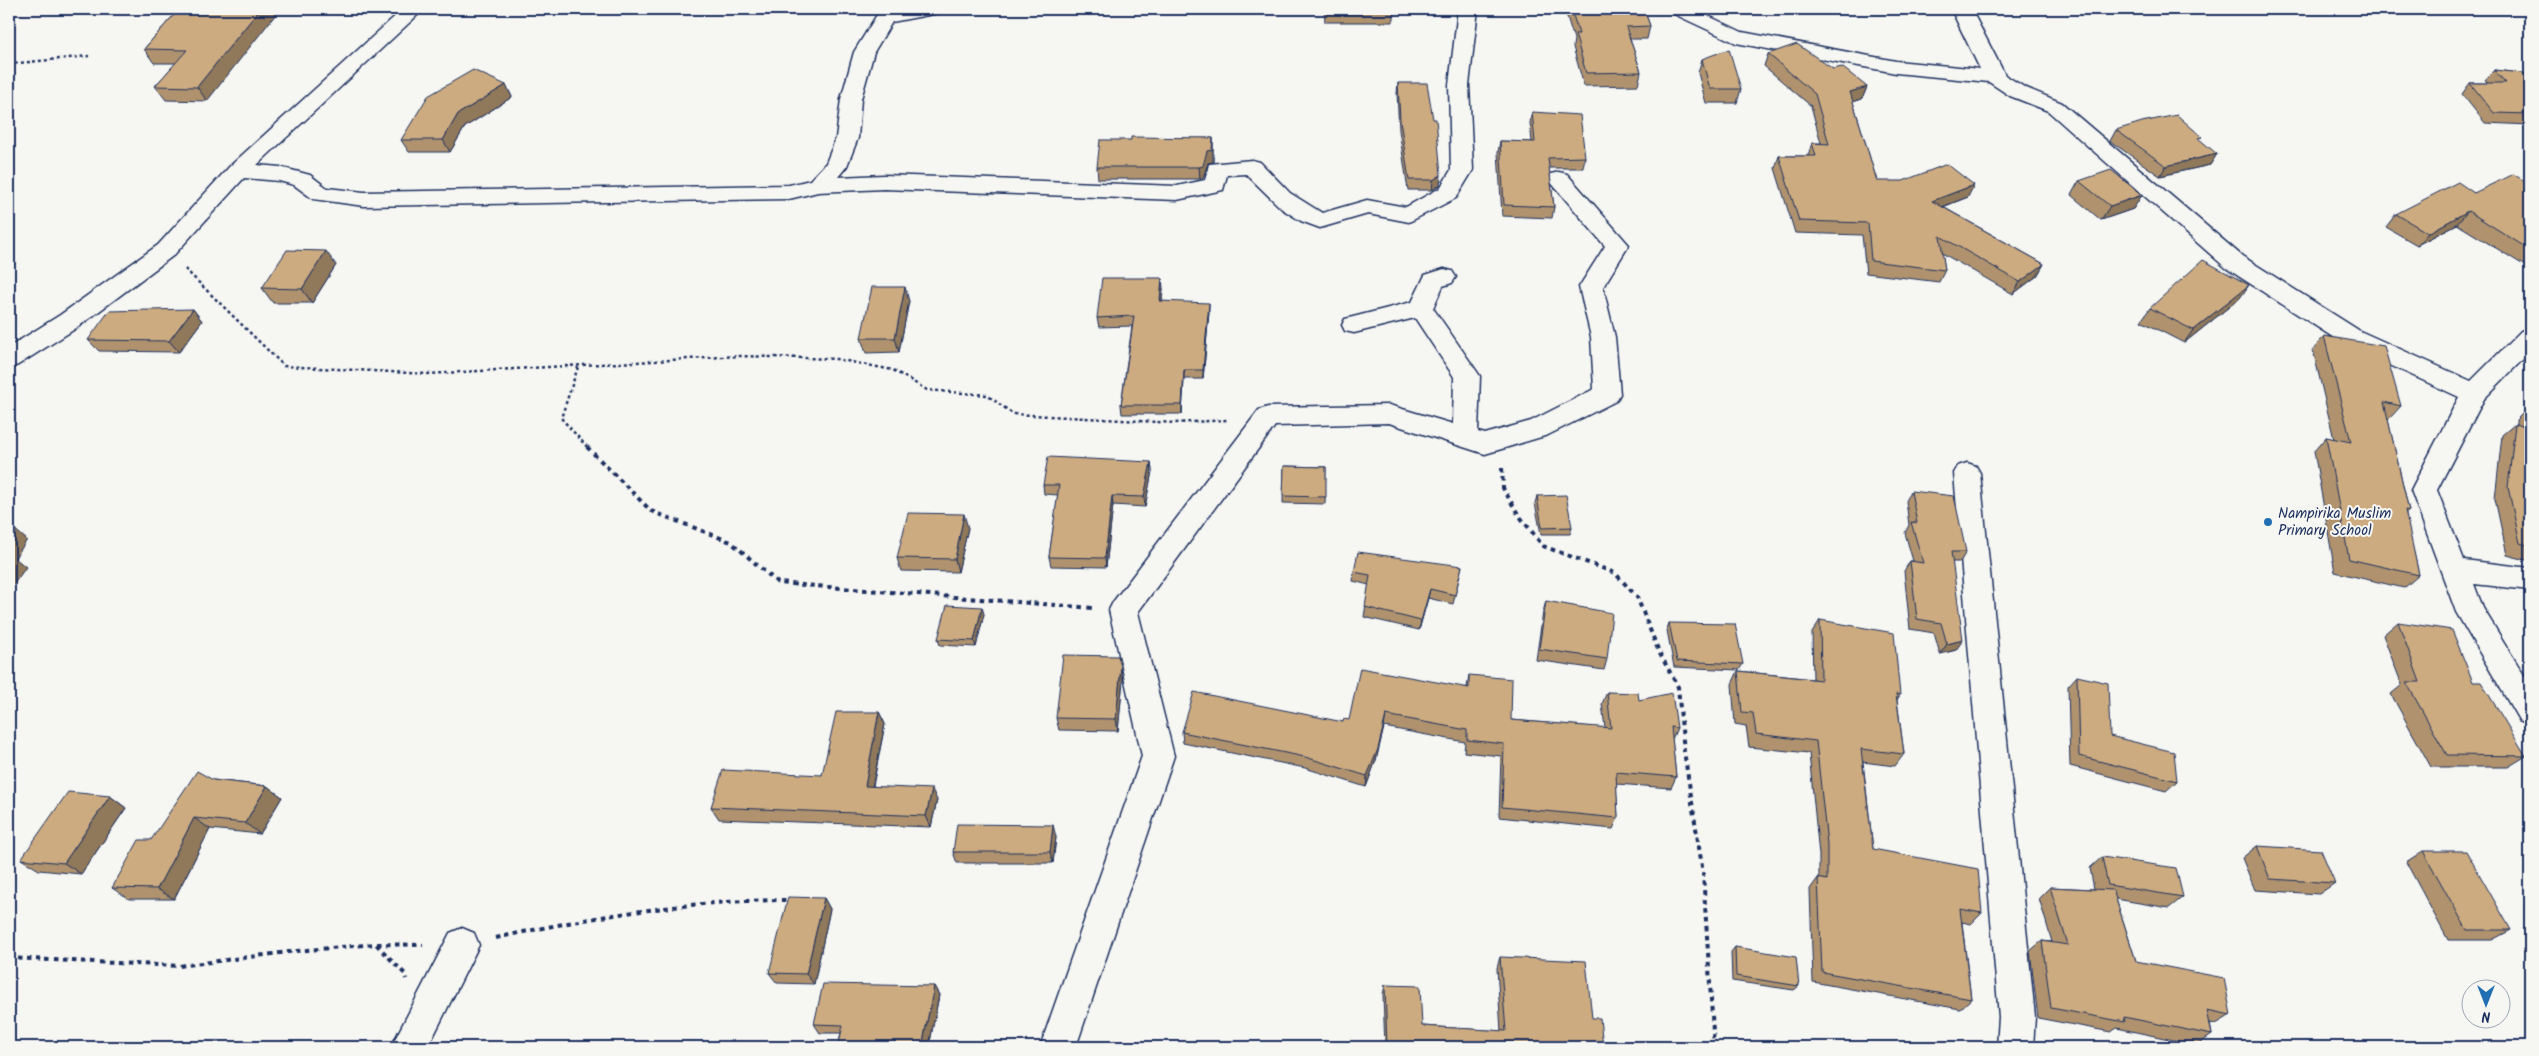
<svg xmlns="http://www.w3.org/2000/svg" width="2539" height="1056" viewBox="0 0 2539 1056" font-family="Kalam,sans-serif">
	<style>
		.lines { fill: none; stroke-linecap: round; stroke-linejoin: round }
		.minor-casing { stroke: #1b2f5e; stroke-width: 3 }
		.path-far1 { stroke: #1b2f5e; stroke-width: 2.5; stroke-dasharray: 3 3; stroke-linecap: butt }
		.path { stroke: #1b2f5e; stroke-width: 4; stroke-dasharray: 4.5 4.5; stroke-linecap: butt }
		.minor { fill: #f6f6f2; fill-rule: evenodd }
		.wall { fill: #b0936e; stroke: #1b2f5e }
		.shaded-wall { fill: #90785a; stroke: #1b2f5e }
		.building { fill: #cdab80; stroke: #1b2f5e }
		.poi-dot { fill: #1f6fb2; stroke: #f6f6f2; stroke-width: 2 }
		.labels { text-anchor: middle; stroke-width: 4; stroke-linejoin: round; paint-order: stroke }
		.poi-label { font-size: 15px; fill: #1b2f5e; stroke: #f6f6f2; text-anchor: start }
	</style>
	<rect width="100%" height="100%" fill="#f6f6f2"/>
	<filter id="ink" filterUnits="userSpaceOnUse"><feTurbulence type="fractalNoise" baseFrequency=".02" numOctaves="2"/><feDisplacementMap in="SourceGraphic" scale="10" xChannelSelector="R" yChannelSelector="G"/><feConvolveMatrix kernelMatrix="1 2 1 2 8 2 1 2 1" color-interpolation-filters="sRGB"/></filter>
	<g filter="url(#ink)">
		<g class="lines">
			<g class="minor-casing">
				<g id="minor">
					<polygon points="403,9 424,9 257,165 280,167 310,175 327,188 364,192 789,185 810,180 826,163 836,138 841,99 854,52 878,13 899,9 942,9 939,13 892,22 874,52 861,99 858,138 847,166 838,177 884,175 1177,186 1205,180 1209,164 1252,160 1260,162 1290,193 1322,213 1367,200 1406,207 1440,188 1451,170 1449,85 1458,9 1478,9 1469,85 1473,170 1456,198 1409,222 1368,214 1320,228 1301,221 1282,209 1246,174 1227,175 1223,190 1177,200 884,189 818,192 789,199 364,206 313,199 294,185 279,181 244,178 174,255 78,327 18,365 9,368 9,347 60,315 158,245 230,166"/>
					<polygon points="1669,9 1694,9 1742,32 1896,61 1980,69 1951,9 1971,9 2005,75 2024,87 2062,103 2242,256 2360,331 2471,381 2521,331 2530,328 2530,352 2484,399 2437,490 2464,560 2530,568 2530,590 2474,584 2483,608 2530,685 2530,724 2519,720 2456,612 2411,490 2459,397 2342,343 2226,268 2048,111 2010,96 1989,82 1896,73 1736,43 1672,13"/>
					<polygon points="1559,172 1567,174 1629,245 1603,287 1615,337 1620,394 1616,401 1548,435 1485,454 1389,423 1275,426 1138,612 1174,756 1076,1047 1040,1047 1142,756 1109,610 1113,602 1259,410 1268,407 1389,405 1453,424 1454,377 1415,318 1354,333 1345,331 1342,325 1345,319 1412,302 1425,275 1444,269 1452,271 1456,277 1452,283 1443,286 1433,308 1480,376 1478,432 1485,434 1531,421 1594,389 1591,337 1579,287 1605,246 1548,179 1551,174"/>
					<polygon points="1967,463 1976,466 1980,473 2035,1017 2033,1047 1997,1047 1999,1017 1954,473 1958,466"/>
					<polygon points="462,928 474,933 479,945 428,1047 391,1047 450,933"/>
				</g>
			</g>
			<g class="path-far1">
				<polyline points="9,64 89,56"/>
				<polyline points="185,269 284,366 427,374 740,356 836,359 893,370 927,390 987,395 1013,414 1175,423 1227,420"/>
				<polyline points="578,367 561,418 588,448"/>
			</g>
			<g class="path">
				<polyline points="587,447 651,511 731,542 778,583 1093,608"/>
				<polyline points="1502,468 1503,488 1518,514 1543,546 1615,573 1637,597 1659,652 1678,687 1684,751 1703,873 1714,1047"/>
				<path d="M496,938C594,916 691,900 791,900"/>
				<polyline points="377,944 423,945"/>
				<polyline points="9,958 179,966 296,951 376,944 405,974 406,979"/>
			</g>
			<use href="#minor" class="minor"/>
		</g>
		<g class="wall">
			<polygon points="179,9 207,101 166,100 155,86 176,63 154,63 144,49"/>
			<polygon points="1324,9 1394,9 1393,22 1325,22"/>
			<polygon points="1569,9 1644,9 1650,26 1647,39 1630,39 1641,72 1638,85 1584,86 1573,47 1574,39 1567,17"/>
			<polygon points="1768,54 1833,69 1867,87 1862,99 1853,102 1877,181 1968,197 1943,207 2044,264 2037,276 2013,294 1942,253 1945,270 1939,282 1866,273 1862,235 1795,233 1775,168 1779,156 1808,156 1808,155 1812,143 1821,143 1811,106 1764,66"/>
			<polygon points="1702,59 1741,89 1737,103 1706,103 1698,73"/>
			<polygon points="2494,70 2530,74 2530,125 2485,123 2462,94 2470,83 2488,83 2485,80"/>
			<polygon points="1398,83 1440,185 1432,190 1408,190 1399,130 1397,93"/>
			<polygon points="506,85 512,97 465,127 450,152 409,152 401,140"/>
			<polygon points="1532,112 1585,157 1583,168 1549,168 1554,207 1552,218 1502,216 1498,152 1500,141 1532,142 1530,123"/>
			<polygon points="2116,130 2217,154 2210,165 2160,176 2110,141"/>
			<polygon points="1213,138 1213,162 1208,163 1203,178 1200,179 1098,179 1097,167 1131,140"/>
			<polygon points="2079,181 2142,195 2133,209 2101,220 2071,195"/>
			<polygon points="2530,184 2530,269 2457,224 2417,245 2386,227 2396,214 2474,193"/>
			<polygon points="336,265 312,303 273,303 262,288"/>
			<polygon points="1163,288 1162,301 1209,312 1203,379 1184,379 1182,414 1122,414 1121,405 1132,326 1099,327 1097,318"/>
			<polygon points="2240,298 2184,343 2141,321 2150,308"/>
			<polygon points="909,301 899,352 866,353 861,338"/>
			<polygon points="193,309 202,321 179,352 99,351 88,340"/>
			<polygon points="2324,336 2401,406 2388,420 2409,511 2405,514 2419,575 2404,588 2335,572 2314,451 2326,437 2334,439 2313,350"/>
			<polygon points="2530,394 2530,561 2507,555 2495,499 2502,435 2515,424 2516,424 2516,420 2528,408 2530,409 2528,396"/>
			<polygon points="1151,462 1152,471 1145,507 1113,505 1106,567 1051,566 1049,557 1058,495 1044,494 1043,485"/>
			<polygon points="1284,466 1326,467 1325,504 1283,503"/>
			<polygon points="1911,491 1966,552 1960,562 1952,562 1956,650 1940,654 1934,633 1910,629 1904,571 1910,561 1913,561 1905,533 1909,525 1906,501"/>
			<polygon points="1537,496 1572,527 1570,534 1541,534 1535,503"/>
			<polygon points="968,528 958,572 901,571 897,558"/>
			<polygon points="1462,566 1453,604 1428,598 1419,630 1364,617 1369,585 1353,581 1354,572"/>
			<polygon points="1546,601 1607,659 1604,670 1536,660 1543,612"/>
			<polygon points="984,614 976,647 940,645 938,639"/>
			<polygon points="1820,620 1900,695 1897,700 1904,754 1895,766 1863,762 1873,849 1982,913 1971,924 1962,922 1971,999 1960,1009 1813,982 1810,889 1818,878 1819,878 1819,855 1809,753 1749,747 1746,726 1735,724 1732,684 1738,671 1813,679 1812,633"/>
			<polygon points="2398,622 2473,682 2526,756 2508,767 2431,767 2391,694 2402,685 2383,635"/>
			<polygon points="1669,623 1743,664 1739,670 1674,667 1667,630"/>
			<polygon points="1121,666 1123,679 1118,731 1059,730 1056,718"/>
			<polygon points="1469,675 1511,720 1605,728 1602,704 1607,692 1639,700 1677,728 1672,739 1676,777 1671,788 1616,784 1618,818 1613,829 1499,817 1501,756 1464,752 1465,742 1384,727 1376,760 1366,787 1305,768 1183,743 1182,732 1343,722 1467,687"/>
			<polygon points="2077,676 2110,736 2177,781 2166,791 2070,766 2068,686"/>
			<polygon points="879,712 885,724 873,786 937,800 931,827 719,819 711,807 822,775"/>
			<polygon points="213,780 267,786 282,797 260,834 210,829 174,899 129,899 112,888"/>
			<polygon points="110,796 126,808 81,874 39,870 21,859"/>
			<polygon points="1056,837 1053,863 957,863 953,852"/>
			<polygon points="2257,846 2335,883 2319,894 2255,890 2242,858"/>
			<polygon points="2423,851 2511,930 2492,940 2448,940 2406,862"/>
			<polygon points="2102,857 2183,897 2169,908 2116,899 2136,961 2231,1015 2216,1024 2210,1023 2212,1035 2197,1045 2117,1028 2111,1032 2038,1018 2030,951 2042,941 2052,942 2039,898 2050,887 2094,889 2090,868"/>
			<polygon points="824,898 830,909 814,984 777,983 769,973"/>
			<polygon points="1735,947 1799,986 1794,990 1732,981 1731,952"/>
			<polygon points="1500,957 1592,1018 1603,1047 1385,1047 1383,995 1385,985 1422,1026 1501,1031 1497,968"/>
			<polygon points="934,986 939,995 929,1047 838,1047 841,1033 820,1033 814,1024"/>
		</g>
		<g class="shaded-wall">
			<polygon points="260,9 280,9 207,101 197,87"/>
			<polygon points="506,85 512,97 465,127 450,152 443,140 458,114"/>
			<polygon points="1867,87 1862,99 1845,104 1850,92"/>
			<polygon points="1213,138 1213,162 1208,163 1203,178 1200,179 1199,167"/>
			<polygon points="2217,154 2210,165 2160,176 2166,166"/>
			<polygon points="1441,175 1440,185 1432,190 1433,180"/>
			<polygon points="1974,185 1968,197 1926,213 1932,201"/>
			<polygon points="2142,195 2133,209 2101,220 2110,206"/>
			<polygon points="2468,211 2457,224 2417,245 2428,233"/>
			<polygon points="326,251 336,265 312,303 302,289"/>
			<polygon points="2044,264 2037,276 2013,294 2020,282"/>
			<polygon points="1162,278 1163,288 1161,311 1160,301"/>
			<polygon points="2249,285 2240,298 2184,343 2193,330"/>
			<polygon points="905,287 909,301 899,352 895,338"/>
			<polygon points="1209,303 1209,312 1203,379 1203,370"/>
			<polygon points="193,309 202,321 179,352 169,341"/>
			<polygon points="1184,370 1184,379 1182,414 1182,405"/>
			<polygon points="1151,462 1152,471 1145,507 1144,497"/>
			<polygon points="1112,496 1113,505 1106,567 1105,558"/>
			<polygon points="964,514 968,528 958,572 955,559"/>
			<polygon points="12,527 27,540 15,558 26,567 9,591 9,531"/>
			<polygon points="1430,589 1428,598 1419,630 1421,621"/>
			<polygon points="982,607 984,614 976,647 974,641"/>
			<polygon points="1963,640 1956,650 1940,654 1947,644"/>
			<polygon points="1121,666 1123,679 1118,731 1116,719"/>
			<polygon points="879,712 885,724 870,798 865,786"/>
			<polygon points="1386,715 1384,727 1376,760 1366,787 1367,776"/>
			<polygon points="267,786 282,797 260,834 245,823"/>
			<polygon points="932,789 937,800 931,827 926,816"/>
			<polygon points="9,795 12,797 9,801"/>
			<polygon points="110,796 126,808 81,874 64,863"/>
			<polygon points="194,818 210,829 174,899 157,889"/>
			<polygon points="1053,825 1056,837 1053,863 1050,852"/>
			<polygon points="824,898 830,909 814,984 806,974"/>
			<polygon points="934,986 939,995 929,1047 922,1047"/>
			<polygon points="222,1043 229,1047 220,1047"/>
		</g>
		<g class="building">
			<polygon points="179,9 260,9 197,87 155,86 187,50 144,49"/>
			<polygon points="1571,9 1644,9 1650,26 1626,27 1641,72 1586,73 1575,34 1579,34"/>
			<polygon points="1797,44 1833,69 1842,67 1867,87 1850,92 1877,181 1903,181 1947,164 1974,185 1932,201 2044,264 2020,282 1940,236 1945,270 1871,261 1868,223 1799,221 1779,156 1816,156 1812,143 1829,144 1815,94 1768,54"/>
			<polygon points="1729,49 1741,89 1710,89 1702,59"/>
			<polygon points="473,70 506,85 458,114 443,140 401,140 428,96"/>
			<polygon points="2494,70 2530,74 2530,114 2494,113 2470,83 2506,83"/>
			<polygon points="1398,83 1427,83 1433,119 1436,119 1441,175 1433,180 1409,180 1400,120"/>
			<polygon points="1532,112 1580,115 1585,157 1548,158 1554,207 1504,205 1500,141 1535,142"/>
			<polygon points="2177,115 2202,137 2198,138 2217,154 2166,166 2116,130 2142,122"/>
			<polygon points="1131,137 1213,138 1212,150 1207,151 1203,166 1199,167 1097,167 1100,140 1131,140"/>
			<polygon points="2111,170 2142,195 2110,206 2079,181"/>
			<polygon points="2513,174 2530,184 2530,201 2526,203 2530,205 2530,250 2468,211 2428,233 2396,214 2458,182 2474,193"/>
			<polygon points="287,250 326,251 302,289 262,288"/>
			<polygon points="2203,260 2249,285 2193,330 2150,308"/>
			<polygon points="1102,278 1162,278 1160,301 1209,303 1203,370 1184,370 1182,405 1121,405 1134,316 1097,318"/>
			<polygon points="872,287 905,287 895,338 861,338"/>
			<polygon points="193,309 169,341 88,340 109,311"/>
			<polygon points="2324,336 2384,346 2401,406 2384,402 2409,511 2405,510 2419,575 2349,559 2326,437 2351,442"/>
			<polygon points="2528,408 2530,409 2530,425"/>
			<polygon points="2515,424 2530,429 2530,546 2520,543 2508,487"/>
			<polygon points="1048,457 1151,462 1144,497 1112,496 1105,558 1049,557 1059,485 1043,485"/>
			<polygon points="1284,466 1326,467 1326,497 1283,496"/>
			<polygon points="1911,491 1954,496 1966,552 1951,552 1963,640 1947,644 1941,623 1917,619 1910,561 1923,563 1911,522 1917,523"/>
			<polygon points="1566,495 1572,527 1542,528 1537,496"/>
			<polygon points="908,513 964,514 955,559 897,558"/>
			<polygon points="1358,552 1462,566 1455,595 1430,589 1421,621 1365,607 1370,575 1354,572"/>
			<polygon points="1546,601 1612,613 1607,659 1539,649"/>
			<polygon points="947,605 982,607 974,641 938,639"/>
			<polygon points="1820,620 1894,633 1900,695 1896,694 1904,754 1861,749 1873,849 1978,869 1982,913 1960,909 1971,999 1822,972 1818,878 1827,880 1827,844 1816,741 1756,734 1753,713 1742,712 1738,671 1821,680"/>
			<polygon points="2398,622 2452,630 2473,682 2481,682 2526,756 2447,755 2406,682 2420,682"/>
			<polygon points="1669,623 1735,624 1743,664 1677,661"/>
			<polygon points="1063,655 1118,656 1121,666 1116,719 1056,718"/>
			<polygon points="1360,668 1469,688 1469,675 1512,679 1511,720 1611,728 1607,692 1638,693 1639,700 1672,693 1677,728 1671,727 1676,777 1616,772 1618,818 1502,807 1504,744 1467,740 1467,730 1386,715 1378,749 1367,776 1305,757 1182,732 1194,692 1343,722 1344,719 1349,720"/>
			<polygon points="2077,676 2108,683 2110,736 2174,752 2177,781 2079,756"/>
			<polygon points="836,712 879,712 865,786 932,789 926,816 711,807 723,770 822,775"/>
			<polygon points="197,771 213,780 267,786 245,823 194,818 157,889 112,888 139,840 151,840"/>
			<polygon points="68,792 110,796 64,863 21,859"/>
			<polygon points="957,824 1053,825 1050,852 953,852"/>
			<polygon points="2257,846 2321,850 2335,883 2270,879"/>
			<polygon points="2423,851 2466,851 2511,930 2467,930"/>
			<polygon points="2102,857 2176,868 2183,897 2108,885"/>
			<polygon points="2050,887 2113,890 2136,961 2224,978 2231,1015 2207,1010 2212,1035 2124,1017 2125,1022 2051,1008 2042,941 2068,945"/>
			<polygon points="788,897 824,898 806,974 769,973"/>
			<polygon points="1735,947 1796,957 1799,986 1736,976"/>
			<polygon points="1500,957 1586,961 1592,1018 1600,1018 1603,1047 1387,1047 1385,985 1420,986 1422,1026 1506,1031"/>
			<polygon points="823,984 934,986 922,1047 838,1047 843,1025 814,1024"/>
			<polygon points="179,1042 222,1043 220,1047 176,1047"/>
			<polygon points="63,1044 111,1045 110,1047 61,1047"/>
		</g>
	</g>
	<circle class="poi-dot" cx="2268" cy="522" r="5"/>
	<g class="labels">
		<g class="poi-label">
			<text x="2278" y="518">Nampirika Muslim<tspan x="2278" dy="17">Primary School</tspan></text>
		</g>
	</g>
	<rect width="2539" height="1056" fill="none" stroke="#f6f6f2" stroke-width="30"/>
	<rect x="15" y="15" width="2509" height="1026" fill="none" stroke="#1b2f5e" stroke-width="2" filter="url(#ink)"/>
	<g transform="translate(2486 1004) rotate(180)"><circle r="24" fill="#f6f6f2" stroke="#9ea6b7"/>
	<path d="M0-4L9 19L0 12L-9 19Z" fill="#1f6fb2"/>
	<text y="-8" font-size="14" font-weight="bold" text-anchor="middle" fill="#1b2f5e">N</text>
	</g>
</svg>
